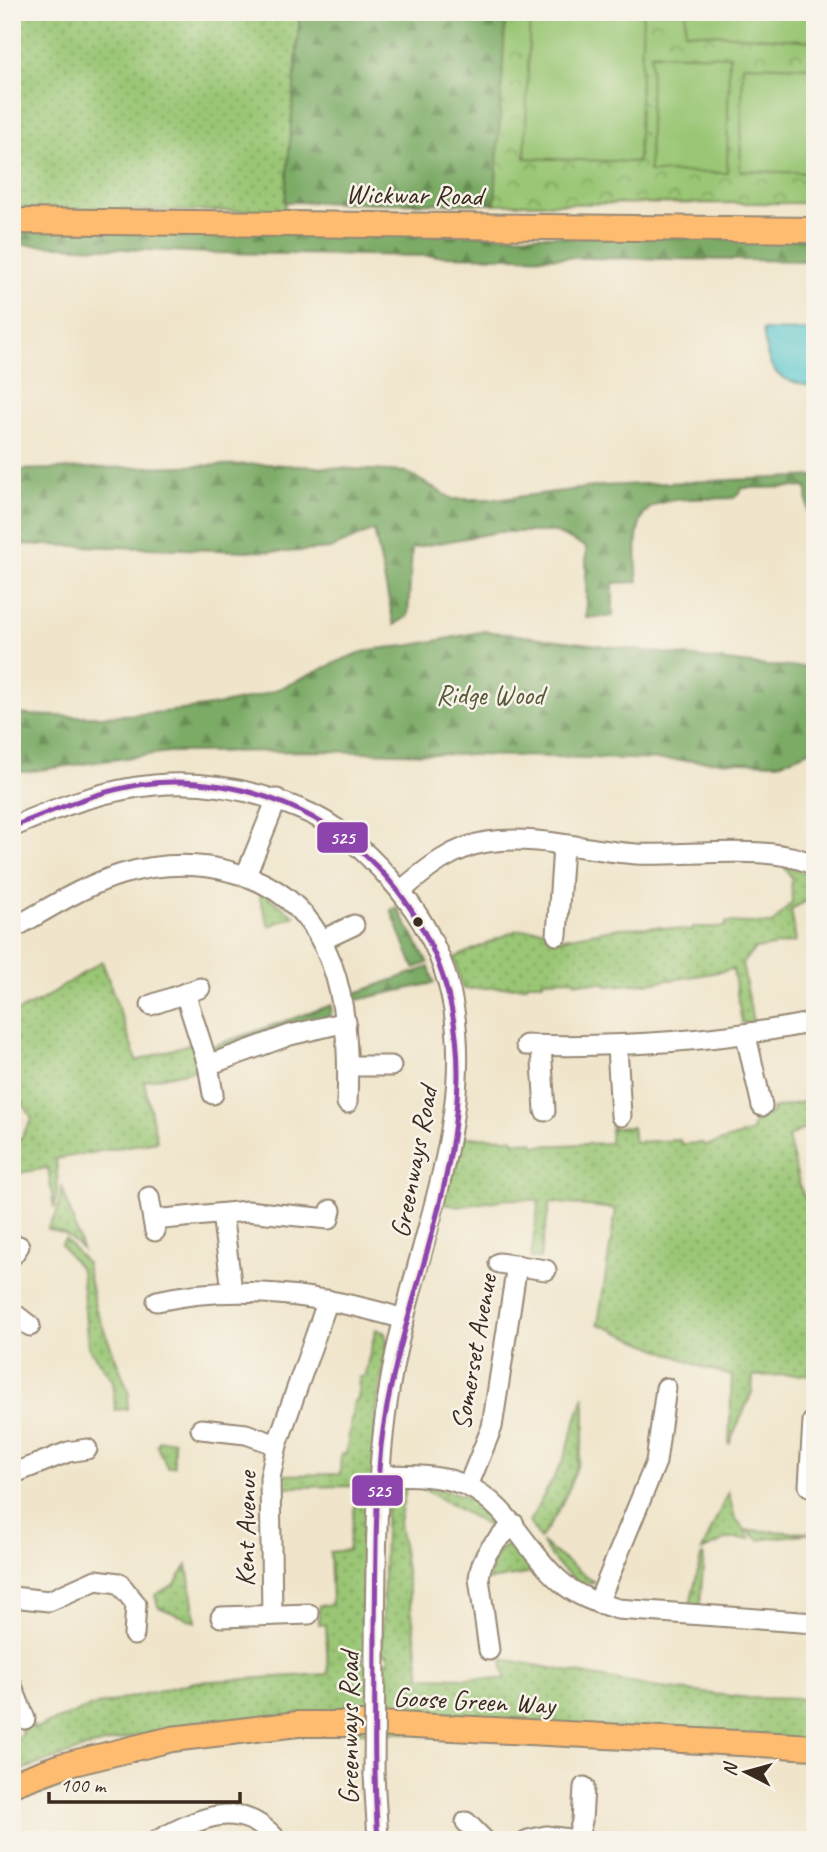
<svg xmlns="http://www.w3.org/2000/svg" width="827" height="1852" viewBox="0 0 827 1852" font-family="Caveat,sans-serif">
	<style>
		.grass { fill: url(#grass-dots); stroke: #6a7849; stroke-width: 2 }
		.forest { fill: url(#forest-firs); stroke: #5b6a42; stroke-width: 2 }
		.park { fill: url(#park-crowns); stroke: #6a7849; stroke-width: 2 }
		.garden { fill: #9ac674; stroke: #6a7849; stroke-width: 2 }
		.water { fill: #5bc8cf; stroke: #4b7976; stroke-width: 2 }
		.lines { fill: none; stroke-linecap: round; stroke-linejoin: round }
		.minor-casing { stroke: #968874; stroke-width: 23 }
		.major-casing { stroke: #968874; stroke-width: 28 }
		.minor { stroke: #fff; stroke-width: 19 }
		.major { stroke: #febc70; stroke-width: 24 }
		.minor-bridge-casing { stroke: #968874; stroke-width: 23; stroke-linecap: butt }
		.minor-bridge { stroke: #fff; stroke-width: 19 }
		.bus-1-casing { stroke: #f7f3e8; stroke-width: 10 }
		.bus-1 { stroke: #8e44ad; stroke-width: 5 }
		.bus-dot { fill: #3b2a1e; stroke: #f7f3e8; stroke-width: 2.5 }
		.labels { text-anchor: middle; stroke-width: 5; stroke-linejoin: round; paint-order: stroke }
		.street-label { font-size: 28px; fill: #3b2a1e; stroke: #f7f3e8 }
		.park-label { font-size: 28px; fill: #585938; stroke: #f7f3e8 }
		.line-badge { stroke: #f7f3e8; stroke-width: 2.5 }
		.badge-label { font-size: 19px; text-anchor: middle; font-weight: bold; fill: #fff }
	</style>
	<defs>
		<pattern id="grass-dots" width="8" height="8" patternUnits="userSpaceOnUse" patternTransform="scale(1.75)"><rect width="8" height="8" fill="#9ac674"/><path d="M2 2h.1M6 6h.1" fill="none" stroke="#7fa15f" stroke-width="1.8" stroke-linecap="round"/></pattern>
		<pattern id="forest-firs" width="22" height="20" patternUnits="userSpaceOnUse" patternTransform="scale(1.75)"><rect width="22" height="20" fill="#7bab66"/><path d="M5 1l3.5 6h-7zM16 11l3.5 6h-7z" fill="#668b53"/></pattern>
		<pattern id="park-crowns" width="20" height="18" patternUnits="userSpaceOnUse" patternTransform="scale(1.75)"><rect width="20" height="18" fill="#9ac674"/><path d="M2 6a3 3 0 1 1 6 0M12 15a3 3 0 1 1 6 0" fill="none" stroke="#7fa15f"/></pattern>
	</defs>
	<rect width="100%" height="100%" fill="#f7f3e8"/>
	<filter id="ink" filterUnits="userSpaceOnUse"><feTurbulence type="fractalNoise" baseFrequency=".0143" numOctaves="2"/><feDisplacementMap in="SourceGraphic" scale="14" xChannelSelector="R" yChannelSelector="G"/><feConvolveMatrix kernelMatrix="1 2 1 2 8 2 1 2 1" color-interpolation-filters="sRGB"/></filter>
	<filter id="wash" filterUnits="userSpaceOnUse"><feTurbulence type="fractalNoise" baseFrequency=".00686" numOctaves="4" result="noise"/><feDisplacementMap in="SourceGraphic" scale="28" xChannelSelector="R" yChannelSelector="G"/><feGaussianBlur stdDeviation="1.57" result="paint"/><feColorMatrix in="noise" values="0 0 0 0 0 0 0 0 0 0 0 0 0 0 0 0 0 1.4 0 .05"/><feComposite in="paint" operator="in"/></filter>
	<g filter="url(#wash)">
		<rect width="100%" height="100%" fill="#f0e5cb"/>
		<g class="grass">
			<polygon points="12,12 300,12 285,211 12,210"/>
			<path d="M783,865L815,877V897L791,909L796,942L755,949L742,963L753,1022L742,1023L733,969C690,978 650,984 606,986V983L575,982L574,979L543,980V983H527V986L463,989L454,958L517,930L550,929L553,940L619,928L657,927L692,931L693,927H725L726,922L772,924L792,902L791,877Z"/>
			<polygon points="257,889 295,916 269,926"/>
			<polygon points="102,961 137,1061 192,1043 200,1069 144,1081 157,1141 56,1159 58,1186 54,1209 48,1168 12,1174 12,1144 20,1140 32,1118 12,1087 12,1014 40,1001"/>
			<polygon points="815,1099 815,1123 788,1137 800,1187 815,1221 815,1374 753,1376 752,1392 729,1445 732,1376 702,1367 598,1324 616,1209 550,1202 540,1259 531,1258 539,1200 505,1199 458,1207 443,1203 457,1137 513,1138 513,1141 533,1142 535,1146 610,1143 611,1128 632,1127 634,1142 680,1140 681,1144 703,1143 705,1146 752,1132 755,1116 772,1113 772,1109"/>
			<polygon points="62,1186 82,1249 65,1234 47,1229 57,1213"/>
			<polygon points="65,1239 86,1263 95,1307 129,1392 127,1409 115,1410 113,1381 88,1347 81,1270 61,1245"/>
			<polygon points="376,1329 385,1333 387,1344 376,1415 368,1653 363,1653 363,1662 389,1662 388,1654 382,1653 386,1494 393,1487 406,1487 399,1522 421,1677 505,1679 502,1659 652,1687 749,1698 815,1699 812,1742 174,1728 92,1746 12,1773 12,1739 22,1735 20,1726 32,1723 34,1729 90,1707 195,1682 328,1674 326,1625 319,1624 319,1606 332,1604 330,1552 348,1550 358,1486 279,1487 280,1475 340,1474 341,1454 346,1454 354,1401 358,1400 359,1377 364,1377"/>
			<path d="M584,1396C590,1446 569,1500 540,1539L529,1522L563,1461Z"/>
			<polygon points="174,1440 174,1466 167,1467 157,1445 159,1441"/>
			<path d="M420,1487C445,1489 488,1497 498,1525L495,1530Z"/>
			<polygon points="728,1492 735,1518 751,1539 728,1539 702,1551"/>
			<polygon points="747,1530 811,1533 759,1540"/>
			<path d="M517,1543L535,1567L527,1574L489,1580C491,1562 498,1544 517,1543Z"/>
			<polygon points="542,1544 542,1543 594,1582 580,1584 556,1563"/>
			<polygon points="704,1555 700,1606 690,1605 701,1557"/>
			<polygon points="187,1565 196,1622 158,1607 155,1595 175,1584"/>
		</g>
		<g class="forest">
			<polygon points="300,12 506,12 495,204 285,202"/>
			<polygon points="12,229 815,239 815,261 213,253 12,244"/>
			<path d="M267,464L406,472L453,499H501L602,486L815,476V512L808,513L807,487L743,488L734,498C656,501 629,488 638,582L613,583V616L586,618V547L554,532H498L412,548L408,616L394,625L374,530L330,549L286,552L12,544V470Z"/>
			<path d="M485,631L767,666L815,667V749L779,763L325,751L168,752L25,772L12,770V714C89,719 170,716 246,699C285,690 318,669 354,655C374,647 392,648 412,645C436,641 461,636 485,631Z"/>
			<polygon points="397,907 428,963 414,968 391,910"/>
			<polygon points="429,967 434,983 352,1001 350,995"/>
			<polygon points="332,1005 331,1015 327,1017 217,1054 210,1047"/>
		</g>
		<polygon class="park" points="506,12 815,12 815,203 495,204"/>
		<g class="garden">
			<polygon points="530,12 643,12 638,162 525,158"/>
			<polygon points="686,12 815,12 815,41 685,32"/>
			<polygon points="651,54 729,56 727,173 649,172"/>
			<polygon points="743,65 815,67 815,173 740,171"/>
		</g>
		<path class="water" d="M763,330L815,331V387C772,379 769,372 763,330Z"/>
	</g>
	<g filter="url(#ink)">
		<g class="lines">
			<g class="minor-casing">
				<g id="minor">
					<path d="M12,827C114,782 194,766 300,809C336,823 364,850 390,879C525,1029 421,1208 392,1373C375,1465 376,1560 375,1653"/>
					<polyline points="246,875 277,799"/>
					<path d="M401,891C426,869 453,847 487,842C535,834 587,851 636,854C683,857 776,842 815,866"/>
					<path d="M12,929C48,909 82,886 122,874C158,864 196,862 232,872C339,899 351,1009 347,1103"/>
					<polyline points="557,935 563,847"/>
					<polyline points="322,940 354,925"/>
					<polyline points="185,993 208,1065 213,1094"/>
					<polyline points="151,1005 200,988"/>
					<polyline points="746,1036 762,1106"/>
					<path d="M526,1045C624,1048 719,1041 815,1022"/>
					<polyline points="541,1046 545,1111"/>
					<polyline points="617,1046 621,1116"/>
					<polyline points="208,1065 290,1035 346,1022"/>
					<polyline points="349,1066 391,1066"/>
					<polyline points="149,1197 155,1231"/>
					<polyline points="222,1214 232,1290"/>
					<polyline points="153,1220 247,1211 329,1219 331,1210"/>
					<polyline points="12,1256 19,1246"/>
					<polyline points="499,1263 546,1270"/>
					<path d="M157,1301C240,1283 323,1295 404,1319"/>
					<polyline points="12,1312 30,1326"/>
					<polyline points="201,1429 246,1434 277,1445"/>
					<polyline points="12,1474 68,1452 87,1449"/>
					<path d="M380,1475C408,1476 439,1474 465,1485C509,1504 526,1552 560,1581C576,1596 597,1603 618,1609L815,1623"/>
					<polyline points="468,1486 492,1427 517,1265"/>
					<polyline points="809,1486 813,1421"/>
					<polyline points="12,1597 49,1601 96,1580 119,1583 136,1604 134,1635"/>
					<polyline points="598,1603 656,1462 666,1388"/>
					<polyline points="272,1615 270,1478 277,1445 328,1300"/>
					<polyline points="221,1617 309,1614"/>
					<path d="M489,1650L479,1578C482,1552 496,1541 514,1524"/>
					<polyline points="12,1686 25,1719"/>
					<polyline points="374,1775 378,1840"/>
					<polyline points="466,1822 484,1840"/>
					<path d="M158,1840C200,1818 239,1797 277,1840"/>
					<polyline points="528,1840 546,1836 576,1840"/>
					<polyline points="577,1840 582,1821 584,1787"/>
				</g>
			</g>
			<g class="major-casing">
				<g id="major">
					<polyline points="12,221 815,230"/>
					<polyline points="12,1784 61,1766 172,1739 298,1724 378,1724 815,1747"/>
				</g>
			</g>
			<use href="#minor" class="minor"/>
			<use href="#major" class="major"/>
			<g class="minor-bridge-casing">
				<polyline id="minor-bridge" points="374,1775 375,1653"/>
			</g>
			<use href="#minor-bridge" class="minor-bridge"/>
			<g class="bus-1-casing">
				<path id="bus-1" d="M12,827C63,806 118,782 174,782C338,783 459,912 458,1075C457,1202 395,1321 381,1446C375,1507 376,1568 375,1629C375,1699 373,1770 378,1840"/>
			</g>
			<use href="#bus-1" class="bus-1"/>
		</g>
	</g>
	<circle class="bus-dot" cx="418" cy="922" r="6"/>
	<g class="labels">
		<g class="street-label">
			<text transform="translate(414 194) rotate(1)" y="10">Wickwar Road</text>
			<text transform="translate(413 1162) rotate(-79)" y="10">Greenways Road</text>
			<text transform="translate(473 1352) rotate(-80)" y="10">Somerset Avenue</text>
			<text transform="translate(245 1529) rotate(-89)" y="10">Kent Avenue</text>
			<text transform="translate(474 1700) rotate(3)" y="10">Goose Green Way</text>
			<text transform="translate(348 1728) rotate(-90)" y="10">Greenways Road</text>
		</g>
		<g class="park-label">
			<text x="490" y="704">Ridge Wood</text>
		</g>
	</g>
	<g class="line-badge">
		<rect x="316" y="821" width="53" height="33" rx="7" fill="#8e44ad"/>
		<rect x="351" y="1474" width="53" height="33" rx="7" fill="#8e44ad"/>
	</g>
	<g class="badge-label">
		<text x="342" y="844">525</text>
		<text x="378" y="1497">525</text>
	</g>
	<rect width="827" height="1852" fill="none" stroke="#f7f3e8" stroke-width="42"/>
	<g transform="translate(746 1772) rotate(276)" stroke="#f7f3e8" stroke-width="5" paint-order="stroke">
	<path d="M0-5L12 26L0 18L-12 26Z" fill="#3b2a1e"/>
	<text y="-10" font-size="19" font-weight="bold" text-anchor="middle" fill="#3b2a1e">N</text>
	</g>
	<path d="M49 1792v10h191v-10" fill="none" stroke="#3b2a1e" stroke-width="3.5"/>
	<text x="60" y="1792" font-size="21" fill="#3b2a1e" stroke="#f7f3e8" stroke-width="5" paint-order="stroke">100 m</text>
</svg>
